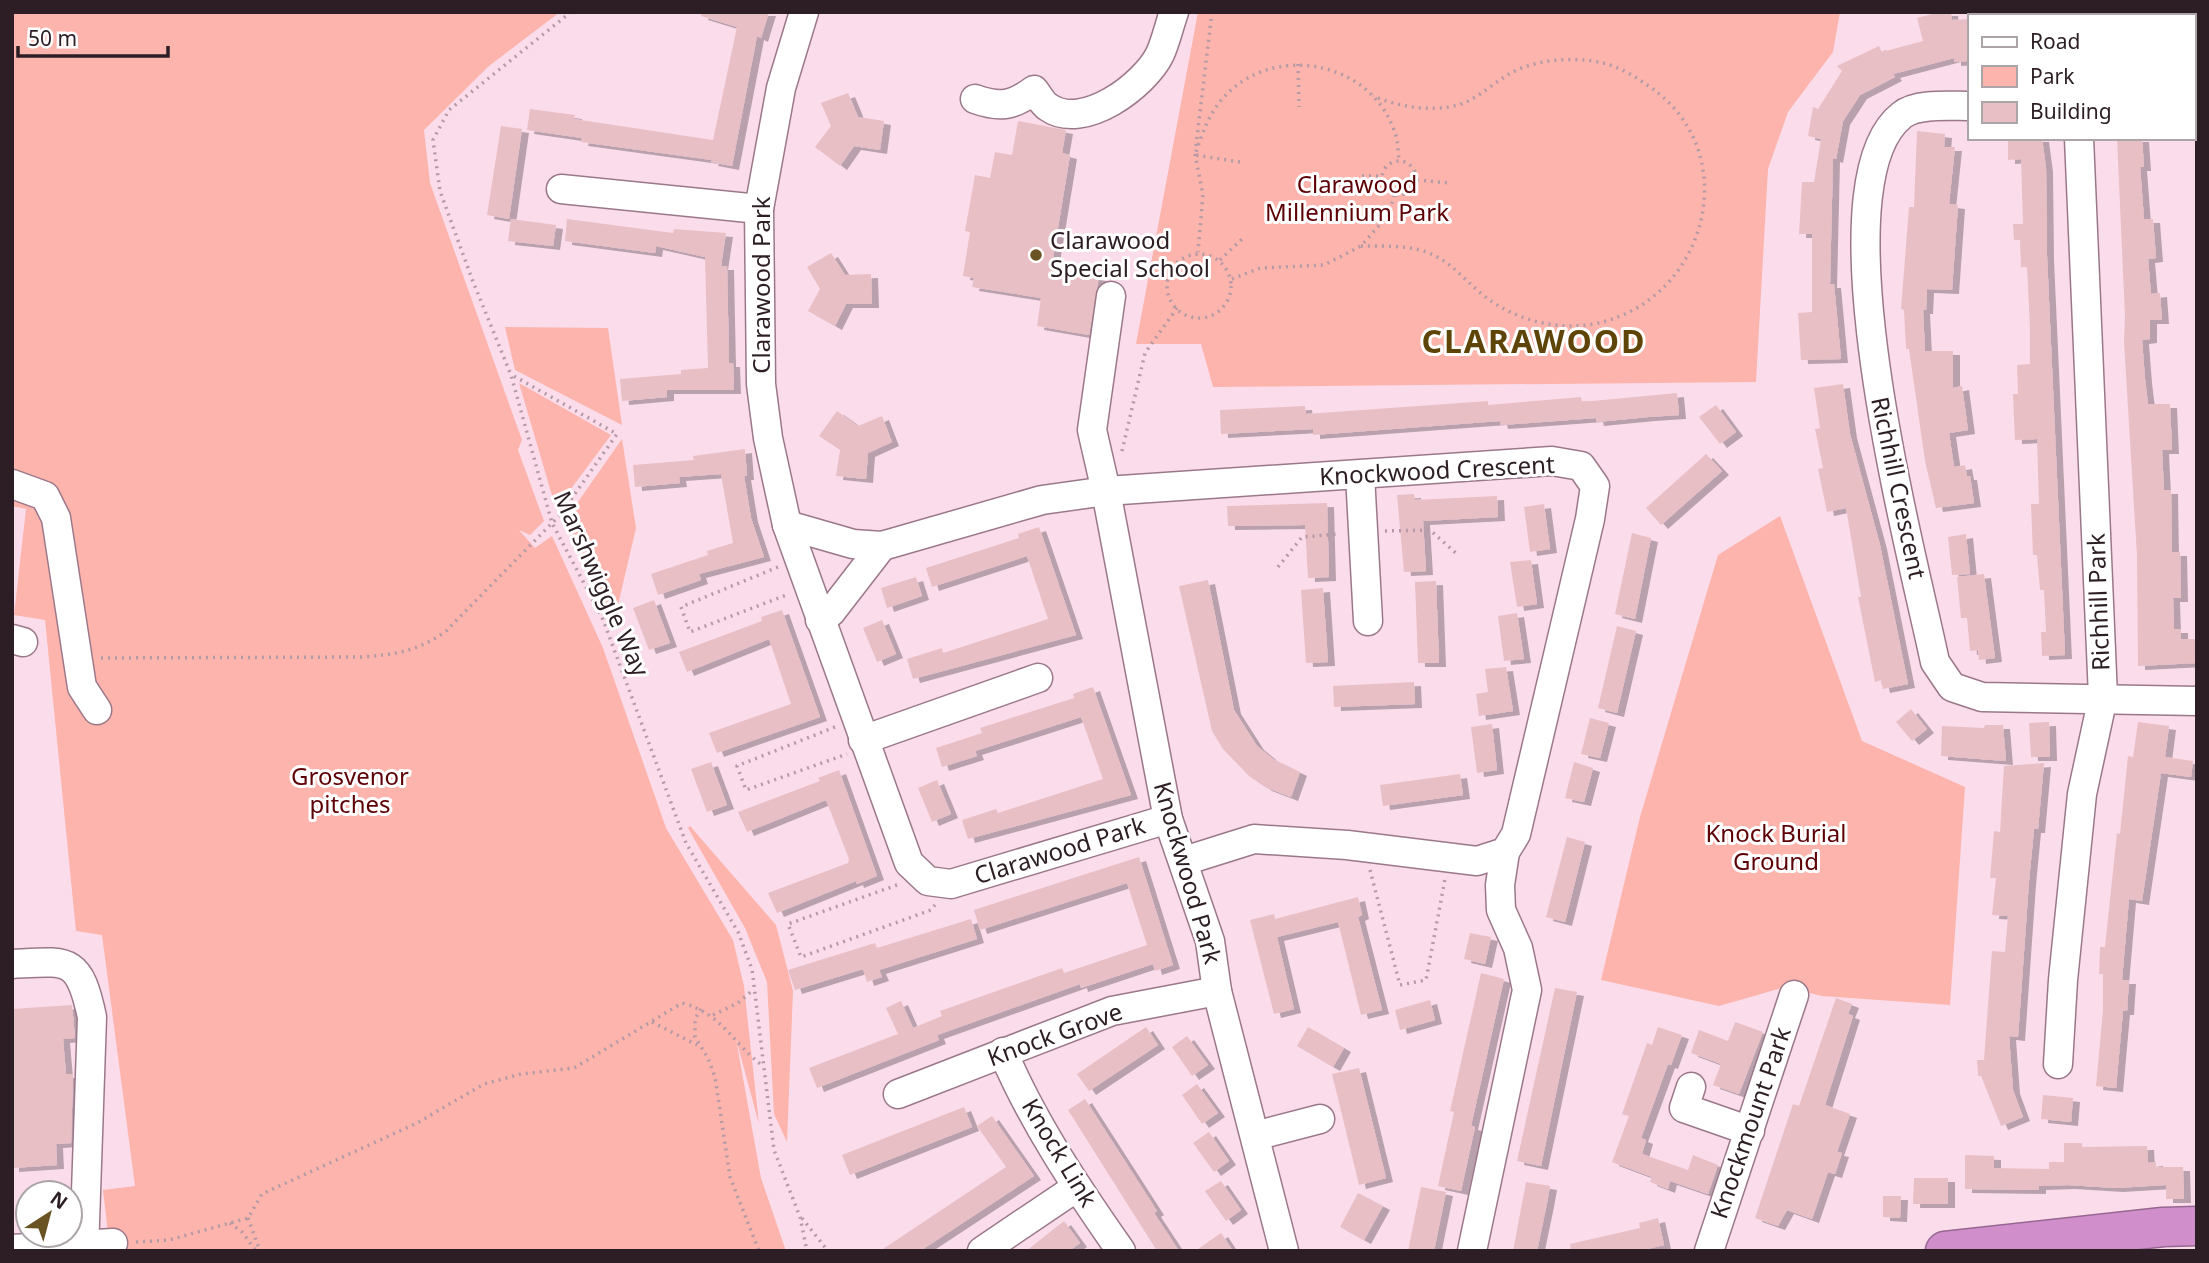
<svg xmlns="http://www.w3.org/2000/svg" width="2209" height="1263" viewBox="0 0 2209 1263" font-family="'Noto Sans',sans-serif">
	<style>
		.green { fill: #fdb4ac }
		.building { fill: #e9bfc6; filter: url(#shadow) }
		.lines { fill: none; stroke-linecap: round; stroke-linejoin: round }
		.minor-casing { stroke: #9b7889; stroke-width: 31 }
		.highway-casing { stroke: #976791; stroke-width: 41 }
		.path { stroke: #b39aa6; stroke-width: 3.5; stroke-dasharray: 2 5; stroke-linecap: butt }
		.minor { stroke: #fff; stroke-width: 28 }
		.highway { stroke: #d08fcb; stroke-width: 38 }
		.poi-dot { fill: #6a5323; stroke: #fff; stroke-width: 2.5 }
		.labels { text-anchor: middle; stroke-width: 6; stroke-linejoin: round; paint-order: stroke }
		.park-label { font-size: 24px; fill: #5d0005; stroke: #fff }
		.poi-label { font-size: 24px; fill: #2c1e24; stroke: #fff; text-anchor: start }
		.street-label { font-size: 24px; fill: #2c1e24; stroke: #fff }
		.district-label { font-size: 32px; font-weight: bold; letter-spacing: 2px; fill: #5e4507; stroke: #fff }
	</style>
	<defs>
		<filter id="shadow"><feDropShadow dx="7" dy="4" stdDeviation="0" flood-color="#0004"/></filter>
	</defs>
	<rect width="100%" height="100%" fill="#fbdceb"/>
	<g class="green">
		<polygon points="12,12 560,12 489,66 424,130 430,183 522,440 518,450 544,521 530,535 519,530 535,548 552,536 603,648 666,828 733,940 744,986 759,1124 736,1039 761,1178 786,1251 110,1251 103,1190 135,1186 102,935 76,931 45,620 14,615 26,509 12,506"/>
		<polygon points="1198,12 1840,12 1833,52 1788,112 1768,169 1756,382 1213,387 1201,344 1136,344"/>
		<polygon points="505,327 608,328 622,425 515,370"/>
		<polygon points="519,383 611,435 556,509"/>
		<polygon points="622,439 636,528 614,622 566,519"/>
		<polygon points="1780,516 1862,741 1965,787 1950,1005 1822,996 1785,987 1719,1006 1601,980 1640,817 1718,555"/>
		<polygon points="690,826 776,925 793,991 787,1142 774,1114 767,982 745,928 688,828"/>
	</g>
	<g class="building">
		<polygon points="702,12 769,12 761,38 757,36 732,166 711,162 712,160 581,142 582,138 527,130 530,109 575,115 574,119 713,140 737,27 701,16"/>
		<polygon points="1940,12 1951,12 1952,20 1969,19 1969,61 1954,62 1954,58 1893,74 1895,77 1860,95 1843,121 1836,159 1833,158 1830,284 1834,284 1841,359 1801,360 1798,313 1812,312 1812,234 1799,234 1802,182 1814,182 1821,139 1808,136 1813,107 1818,109 1842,71 1837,66 1879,46 1882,52 1923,41 1917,18"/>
		<polygon points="848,93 858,117 884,121 880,150 854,146 840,166 815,147 831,126 821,103"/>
		<polygon points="1018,121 1066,130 1062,153 1070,155 1051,270 1099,277 1089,335 1037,326 1041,298 972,287 974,278 963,276 970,232 965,231 975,175 990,178 995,152 1012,155"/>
		<polygon points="501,126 522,129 509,219 487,215"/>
		<polygon points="1917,131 1945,134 1944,147 1955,147 1949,204 1958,205 1952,290 1927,289 1926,310 1923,310 1925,351 1953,351 1953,388 1962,386 1968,430 1949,433 1954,467 1965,465 1967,476 1970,476 1974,503 1936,508 1925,461 1909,349 1906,349 1904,310 1901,309 1909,207 1914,207"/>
		<polygon points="2008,138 2042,138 2046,168 2047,256 2065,655 2042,656 2041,632 2046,632 2044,590 2040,590 2037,555 2033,555 2031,504 2039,504 2037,439 2015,440 2013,394 2018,394 2017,365 2030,364 2030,328 2027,267 2021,267 2020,240 2014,240 2013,224 2023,224 2021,159 2008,160"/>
		<polygon points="2117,138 2142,138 2144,167 2140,167 2144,219 2153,219 2156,258 2148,259 2151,294 2160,293 2162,320 2150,320 2150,339 2142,340 2145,379 2148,404 2170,404 2172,450 2162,450 2164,490 2171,490 2172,552 2180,552 2181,598 2173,598 2174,629 2181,629 2181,639 2197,639 2197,663 2138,666 2137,556 2124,342 2125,317"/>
		<polygon points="511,219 556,225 553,246 508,241"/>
		<polygon points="567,219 673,233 674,229 726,233 721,266 727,266 729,363 733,363 734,390 667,390 667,397 622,401 620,379 681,374 681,370 708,368 705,257 656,246 655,253 565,241"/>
		<polygon points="831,253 845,275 871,274 872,304 846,304 835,326 808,311 820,289 807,267"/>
		<polygon points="1843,384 1850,434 1880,545 1908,684 1883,689 1881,680 1875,682 1858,597 1861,597 1846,508 1827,512 1818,469 1823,468 1815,429 1820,428 1814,388"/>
		<polygon points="1677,393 1679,415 1648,417 1597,422 1596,418 1501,425 1500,421 1313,435 1313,429 1221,434 1220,410 1305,406 1306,414 1488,401 1488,405 1581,397 1582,402"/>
		<polygon points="1716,405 1736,432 1720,444 1699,417"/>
		<polygon points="837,411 858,426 882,416 892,442 868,453 866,479 836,476 840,450 819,436"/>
		<polygon points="745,449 747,476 744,476 751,518 764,557 699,574 701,580 658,595 651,574 708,555 707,551 733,543 727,509 721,474 679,477 680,483 635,487 633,465 694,460 693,456"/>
		<polygon points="1706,454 1722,471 1661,525 1646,508"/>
		<polygon points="1414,494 1415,500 1497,496 1498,517 1423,521 1426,571 1404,572 1397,495"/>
		<polygon points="1327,503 1329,577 1308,578 1305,525 1228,526 1227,506"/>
		<polygon points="1544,504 1550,549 1530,552 1524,507"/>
		<polygon points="1039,527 1076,635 913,679 907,659 942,648 943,653 1048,619 1027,556 932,587 926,568 1019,538 1018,534"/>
		<polygon points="1632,533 1651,538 1635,619 1615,614"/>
		<polygon points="1966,534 1970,574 1952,575 1948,537"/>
		<polygon points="1531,560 1537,604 1517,607 1510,562"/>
		<polygon points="1984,574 1995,658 1979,660 1978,650 1970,651 1967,618 1961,618 1957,577"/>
		<polygon points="916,577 922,596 887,608 881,588"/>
		<polygon points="1208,580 1234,710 1257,746 1273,759 1300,772 1291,797 1265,787 1249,776 1223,749 1212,731 1179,586"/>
		<polygon points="1436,581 1439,663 1418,663 1415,582"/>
		<polygon points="1323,588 1328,662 1306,663 1301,590"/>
		<polygon points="654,600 670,643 649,650 633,608"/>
		<polygon points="782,610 820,717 717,753 709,733 791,704 769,639 687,672 679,652 762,621 761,617"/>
		<polygon points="1517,613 1524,659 1504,661 1498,616"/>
		<polygon points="882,620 896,654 877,662 863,628"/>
		<polygon points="1617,626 1636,631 1617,713 1598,708"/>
		<polygon points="1506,667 1513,711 1479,716 1476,694 1488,692 1485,669"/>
		<polygon points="1414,682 1415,704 1334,707 1333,686"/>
		<polygon points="1093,687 1131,795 968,839 962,820 996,809 998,813 1103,779 1081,717 975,751 977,756 942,767 936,748 982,733 980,728 1074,698 1073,694"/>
		<polygon points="1911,709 1927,729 1912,741 1896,722"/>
		<polygon points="1590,718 1609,723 1600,758 1581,754"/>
		<polygon points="2049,722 2050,757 2031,757 2029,723"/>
		<polygon points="2138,722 2169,726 2165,757 2193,761 2191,777 2161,773 2142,901 2129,899 2122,980 2129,980 2127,1011 2123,1011 2116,1088 2096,1086 2103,1010 2103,974 2099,974 2100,947 2105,947 2117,833 2120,834 2128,756 2133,757"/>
		<polygon points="1492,724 1497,770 1477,773 1471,727"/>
		<polygon points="1985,725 2003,725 2006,761 1941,756 1942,726 1984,728"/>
		<polygon points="711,762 727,805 707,812 691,769"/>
		<polygon points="1574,762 1593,768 1584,802 1565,798"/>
		<polygon points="2044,763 2038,829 2034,829 2029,881 2018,1037 2009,1036 2013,1090 2023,1117 2001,1126 1981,1076 1978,1076 1977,1060 1984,1060 1992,951 2005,952 2008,916 1992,915 1996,878 1990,878 1994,831 2000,832 2004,766"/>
		<polygon points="839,770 877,876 857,884 856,881 777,913 768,893 848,863 849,859 826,800 747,832 738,812 820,781 818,778"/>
		<polygon points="1460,774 1463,795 1383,806 1380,785"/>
		<polygon points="937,780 951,814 932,822 918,788"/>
		<polygon points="1567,837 1585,842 1565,922 1546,917"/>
		<polygon points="1139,857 1173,965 1155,971 1153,964 1081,988 1080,984 937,1035 939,1040 817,1088 809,1068 898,1034 886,1008 901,1001 913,1028 942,1016 940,1011 1062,968 1064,973 1147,945 1127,883 980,930 974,910"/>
		<polygon points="1358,897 1362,915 1358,917 1382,1010 1361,1015 1338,922 1277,937 1294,1009 1274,1014 1250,920 1274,914 1275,919"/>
		<polygon points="971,919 977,939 879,970 882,977 867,982 863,969 795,990 788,970 875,943 877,948"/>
		<polygon points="1470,933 1491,937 1485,964 1464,959"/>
		<polygon points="1481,973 1504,979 1471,1126 1475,1127 1461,1191 1438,1186 1454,1112 1450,1111"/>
		<polygon points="1555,988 1577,992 1541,1166 1517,1161"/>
		<polygon points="1836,998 1852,1004 1848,1014 1853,1016 1825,1105 1850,1114 1837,1152 1842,1153 1835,1174 1828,1172 1812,1219 1787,1210 1778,1226 1755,1218 1793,1104 1799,1106"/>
		<polygon points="1430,1000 1435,1020 1400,1030 1395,1010"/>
		<polygon points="72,1005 75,1038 63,1039 66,1074 73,1074 71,1143 56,1144 57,1165 12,1168 12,1009"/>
		<polygon points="1735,1022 1763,1032 1739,1094 1713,1085 1721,1064 1691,1053 1699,1030 1728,1041"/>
		<polygon points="1146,1027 1158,1045 1089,1091 1077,1074"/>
		<polygon points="1308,1027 1344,1048 1333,1067 1297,1046"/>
		<polygon points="1658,1027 1682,1035 1671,1065 1668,1064 1641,1138 1646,1140 1642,1154 1688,1170 1693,1155 1718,1165 1708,1194 1670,1181 1668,1189 1650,1182 1652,1177 1612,1162 1629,1116 1622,1114 1647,1043 1652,1045"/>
		<polygon points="1187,1036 1208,1065 1192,1076 1172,1047"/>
		<polygon points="1359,1068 1386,1178 1359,1185 1332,1074"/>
		<polygon points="1197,1084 1218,1113 1202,1124 1182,1095"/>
		<polygon points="2043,1095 2073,1098 2071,1122 2041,1119"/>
		<polygon points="1085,1099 1157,1211 1154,1213 1179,1251 1157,1251 1068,1110"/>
		<polygon points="964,1107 972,1127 850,1175 842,1155"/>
		<polygon points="992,1116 1034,1176 920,1251 880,1251 1006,1167 977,1126"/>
		<polygon points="1209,1132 1229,1161 1214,1172 1193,1143"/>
		<polygon points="2064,1143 2082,1143 2082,1147 2147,1146 2148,1163 2156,1162 2156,1167 2183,1167 2184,1199 2166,1199 2166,1185 2116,1188 2068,1185 2039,1186 2039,1190 1965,1189 1965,1155 1994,1156 1994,1168 2049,1169 2049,1162 2064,1162"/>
		<polygon points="1914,1178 1948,1178 1948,1204 1913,1204"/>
		<polygon points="1221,1181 1241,1210 1226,1221 1205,1191"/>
		<polygon points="1526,1182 1550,1186 1547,1203 1537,1251 1513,1251"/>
		<polygon points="1421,1187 1446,1192 1434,1251 1408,1251"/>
		<polygon points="1358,1193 1383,1206 1364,1240 1340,1227"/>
		<polygon points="1883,1196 1901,1196 1900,1218 1883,1217"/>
		<polygon points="1658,1218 1664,1245 1639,1251 1571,1251 1570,1244 1640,1228 1639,1223"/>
		<polygon points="1064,1221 1080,1243 1069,1251 1026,1251"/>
		<polygon points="1221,1233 1233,1251 1195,1251"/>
	</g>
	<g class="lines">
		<g class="minor-casing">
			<g id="minor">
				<polyline points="804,12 781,88 759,209 761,384 768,438 787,525 909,863 928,881 951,884 1168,819"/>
				<path d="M975,99C1000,108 1013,106 1034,90C1038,95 1043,104 1048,107C1083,132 1145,85 1160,54C1166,41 1169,26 1174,12"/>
				<polyline points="2193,103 2197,103"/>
				<path d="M1969,106C1950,106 1917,103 1902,115C1812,185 1914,560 1935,662L1952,687L1982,697L2197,701"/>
				<polyline points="561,189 759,209"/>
				<polyline points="1111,296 1092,430 1106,491 1168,819 1210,941 1217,991 1284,1251"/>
				<polyline points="1360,475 1368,621"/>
				<polyline points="12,484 45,496 56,518 82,687 97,710"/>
				<polyline points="787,525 853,544 882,546 1042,500 1106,491 1552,461 1581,466 1595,486 1590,519 1516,834 1505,852 1477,861 1347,845 1254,839 1184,861"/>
				<polyline points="820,620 831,612 882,546"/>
				<polyline points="12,639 23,642"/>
				<polyline points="863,740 1038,678"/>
				<path d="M12,964C69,961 79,956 92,1017L84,1251"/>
				<path d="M1003,1052C1033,1123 1077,1188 1121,1251"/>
				<polyline points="2058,1064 2063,980 2082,794 2103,697 2079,138"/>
				<polyline points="1691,1087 1684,1108 1750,1131"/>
				<polyline points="898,1094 1112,1011 1217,991"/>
				<polyline points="1255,1136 1320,1119"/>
				<polyline points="12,1249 113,1243"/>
				<polyline points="982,1251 1077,1187"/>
				<polyline points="1472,1251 1527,990 1518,948 1501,910 1500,885 1505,852"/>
				<polyline points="1709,1251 1794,995"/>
			</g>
		</g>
		<g class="highway-casing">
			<polyline id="highway" points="1945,1251 2163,1227 2197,1226"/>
		</g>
		<g class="path">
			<polyline points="571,12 449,110 433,140 440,191 472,279 511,375 552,523 602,617 686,843 738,932 752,969 774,1150 800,1217 807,1251"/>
			<polyline points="1298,64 1299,107"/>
			<polyline points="1196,146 1212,12"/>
			<polyline points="1195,154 1203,195 1198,252"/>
			<circle cx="1399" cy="178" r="17"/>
			<path d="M1240,162L1195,155C1202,134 1209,113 1224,97C1274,42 1372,61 1395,133C1398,141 1398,151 1399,160"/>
			<polyline points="1362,176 1382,176"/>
			<polyline points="1417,180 1449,183"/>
			<path d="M1361,246C1383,246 1409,245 1429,253C1453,263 1464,280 1483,295C1514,320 1559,332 1598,323C1707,299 1746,153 1650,87C1636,77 1620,67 1603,63C1574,56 1532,59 1506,76C1491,85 1478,98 1461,104C1433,113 1400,107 1373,96"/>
			<circle cx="1199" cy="286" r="32"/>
			<polyline points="1220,260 1242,239"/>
			<polyline points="1232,279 1260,268 1324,265 1361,246 1389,214 1394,195"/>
			<polyline points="1122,451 1145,353 1177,308"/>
			<polyline points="1385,531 1430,530 1458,555"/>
			<polyline points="778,567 681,607 690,632 789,594"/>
			<polyline points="1278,567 1302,537 1339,534"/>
			<path d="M101,658L361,657C394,655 419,651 446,631L560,515L617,434L512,375"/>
			<polyline points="835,727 737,766 746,790 847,754"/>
			<polyline points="1370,870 1400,985 1426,980 1445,879"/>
			<polyline points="897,885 788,924 801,957 931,910 935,905"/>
			<polyline points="701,1009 695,1019 695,1037 708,1058 715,1077 730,1177 759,1251"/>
			<polyline points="713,1015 738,1003 754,989"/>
			<polyline points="652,1022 697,1045"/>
			<polyline points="248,1218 260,1251"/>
			<polyline points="802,1218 828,1251"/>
			<polyline points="230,1223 242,1232 256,1251"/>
			<path d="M136,1242L169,1240L248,1218L262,1194L417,1123L484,1084L521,1074L574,1068L682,1003C723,1014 732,1043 763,1066"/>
		</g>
		<use href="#minor" class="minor"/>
		<use href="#highway" class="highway"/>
	</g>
	<circle class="poi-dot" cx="1036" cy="255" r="7"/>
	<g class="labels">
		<g class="park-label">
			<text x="1357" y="193">Clarawood<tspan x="1357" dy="28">Millennium Park</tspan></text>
			<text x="350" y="785">Grosvenor<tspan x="350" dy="28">pitches</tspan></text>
			<text x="1776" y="842">Knock Burial<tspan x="1776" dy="28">Ground</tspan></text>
		</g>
		<g class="poi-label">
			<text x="1050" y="249">Clarawood<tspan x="1050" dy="28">Special School</tspan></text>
		</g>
		<g class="street-label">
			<text transform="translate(762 285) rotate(-90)" y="8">Clarawood Park</text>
			<text transform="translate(1437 471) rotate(-3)" y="8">Knockwood Crescent</text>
			<text transform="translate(1898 488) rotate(78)" y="8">Richhill Crescent</text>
			<text transform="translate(601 584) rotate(66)" y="8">Marshwiggle Way</text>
			<text transform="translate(2099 602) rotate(-92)" y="8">Richhill Park</text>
			<text transform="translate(1060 851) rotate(-17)" y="8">Clarawood Park</text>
			<text transform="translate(1187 873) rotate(74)" y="8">Knockwood Park</text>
			<text transform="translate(1055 1035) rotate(-20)" y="8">Knock Grove</text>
			<text transform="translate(1751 1123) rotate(-71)" y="8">Knockmount Park</text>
			<text transform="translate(1059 1153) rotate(59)" y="8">Knock Link</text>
		</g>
		<g class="district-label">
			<text x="1534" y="353">CLARAWOOD</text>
		</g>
	</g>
	<rect width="2209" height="1263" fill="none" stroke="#2c1e24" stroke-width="28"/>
	<rect x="1968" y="14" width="228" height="126" fill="#ffffff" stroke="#aba5a7" stroke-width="2"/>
	<rect x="1982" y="37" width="35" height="10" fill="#ffffff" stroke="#aba5a7" stroke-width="2"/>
	<text x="2030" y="49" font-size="21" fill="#2c1e24">Road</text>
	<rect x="1982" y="66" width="35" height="21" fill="#fdb4ac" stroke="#aba5a7" stroke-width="2"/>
	<text x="2030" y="84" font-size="21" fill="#2c1e24">Park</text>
	<rect x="1982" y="102" width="35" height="21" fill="#e9bfc6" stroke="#aba5a7" stroke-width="2"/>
	<text x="2030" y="119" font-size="21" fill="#2c1e24">Building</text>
	<g transform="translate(49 1214) rotate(36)"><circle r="33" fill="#ffffff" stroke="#aba5a7" stroke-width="2"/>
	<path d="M0-5L12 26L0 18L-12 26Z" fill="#6a5323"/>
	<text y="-10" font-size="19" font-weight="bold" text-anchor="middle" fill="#2c1e24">N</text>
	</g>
	<path d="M18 46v10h150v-10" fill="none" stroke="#2c1e24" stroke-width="3.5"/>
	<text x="28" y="46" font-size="21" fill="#2c1e24" stroke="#ffffff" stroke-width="5" paint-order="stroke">50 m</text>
</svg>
